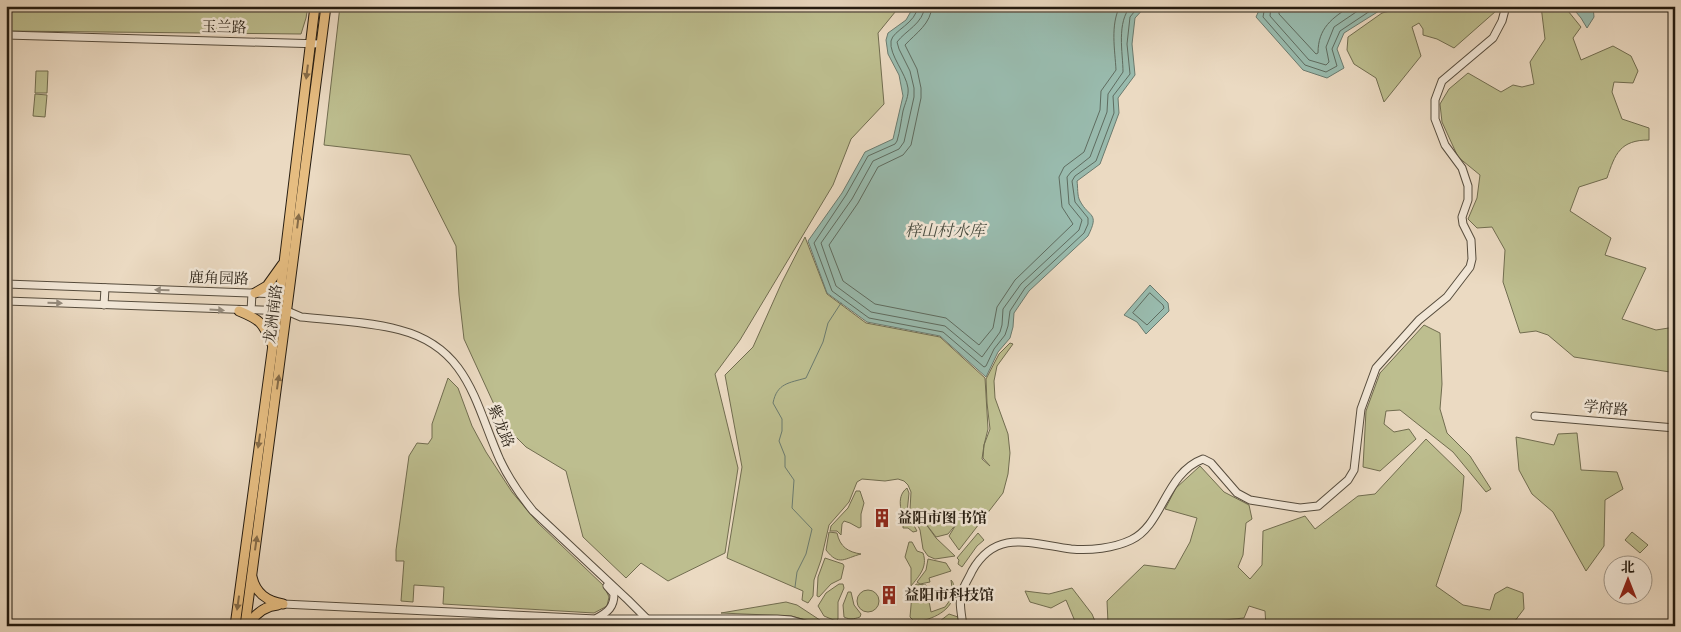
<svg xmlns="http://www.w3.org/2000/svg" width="1681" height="632" viewBox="0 0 1681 632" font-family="Vollkorn,'Noto Serif SC',serif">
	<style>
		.green { fill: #bdbe8f; stroke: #716d50 }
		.water { fill: #99bbae; stroke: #6b7b6f }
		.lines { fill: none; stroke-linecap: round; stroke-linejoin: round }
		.shore { stroke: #5f6c60; stroke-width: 1 }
		.stream { stroke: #6b7b6f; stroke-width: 1 }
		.minor-casing { stroke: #564c3d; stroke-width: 9 }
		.major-casing { stroke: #251c11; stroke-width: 11 }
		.minor { stroke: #f2e7d7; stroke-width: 7 }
		.major { stroke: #e6bd81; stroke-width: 9 }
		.oneway { fill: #866c49 }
		.oneway2 { fill: #968c7e }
		.labels { text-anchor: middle; stroke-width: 5; stroke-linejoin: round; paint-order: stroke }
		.street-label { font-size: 15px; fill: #251c11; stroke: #f2e7d7 }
		.poi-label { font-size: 15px; font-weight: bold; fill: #251c11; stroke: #f2e7d7; text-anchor: start }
		.water-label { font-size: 16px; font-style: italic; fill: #484c40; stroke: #f2e7d7 }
	</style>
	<rect width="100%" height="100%" fill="#ebdac2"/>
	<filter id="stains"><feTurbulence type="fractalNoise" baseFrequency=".004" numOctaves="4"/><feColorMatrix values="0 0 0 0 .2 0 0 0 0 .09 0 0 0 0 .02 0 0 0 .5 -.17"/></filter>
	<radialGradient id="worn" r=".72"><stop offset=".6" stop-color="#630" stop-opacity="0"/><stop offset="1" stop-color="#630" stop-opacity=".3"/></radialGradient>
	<g class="green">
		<polygon points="6,6 308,6 306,18 301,34 6,31"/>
		<polygon points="340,6 900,6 878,33 884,104 851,139 833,185 740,340 715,374 738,468 725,553 668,581 641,563 626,578 583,537 566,471 526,447 503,424 464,339 459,295 456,246 410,155 324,145"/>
		<polygon points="1409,6 1483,6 1496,11 1454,48 1437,39 1423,35 1423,29 1419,23 1412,27 1421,56 1384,102 1376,78 1354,64 1347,50 1348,37 1382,13"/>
		<path d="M1541,6H1564L1581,27L1573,38L1581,60L1613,46L1631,56L1638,71L1633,83L1614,82L1612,92L1622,119L1649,128V140C1620,140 1615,154 1607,178L1579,187L1570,211L1611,238L1605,255L1646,268L1622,319L1656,330L1675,327V369L1670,372L1574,357L1548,335L1536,331L1520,333L1503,282L1505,250L1492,227L1477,228L1468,219L1477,198L1480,175L1458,157L1442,122L1440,104L1449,89L1468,73L1501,92L1513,85L1522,87L1534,84L1530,62L1545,39Z"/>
		<polygon points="36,71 48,71 47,93 35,93"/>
		<polygon points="35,94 47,95 45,117 33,116"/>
		<polygon points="805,237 827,294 866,323 940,337 985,378 988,429 984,445 982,459 990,466 983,458 984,445 990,429 987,403 986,379 999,354 1010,343 1013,344 997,366 994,381 995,398 1008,434 1010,453 1008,474 1003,493 959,550 949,536 957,523 948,534 936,537 923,520 936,538 955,556 935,559 928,556 923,549 920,530 910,510 911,492 908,485 904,481 898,479 885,481 862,479 857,482 849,502 843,509 829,525 821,560 814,580 813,596 808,603 802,600 803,591 727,558 742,467 725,375 753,347 782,282"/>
		<polygon points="1424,325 1440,333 1442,384 1440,409 1447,433 1470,456 1491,489 1486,492 1453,452 1400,410 1386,411 1384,424 1394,432 1409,429 1416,439 1380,471 1363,467 1366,411 1380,373"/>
		<polygon points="448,378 458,388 472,426 486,452 512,492 538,523 604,586 609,597 607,606 594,613 443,604 444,587 414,585 413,602 401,601 404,561 396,561 396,550 409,456 417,443 428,444 432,438 432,424"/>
		<polygon points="1577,433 1581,470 1617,472 1623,489 1605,500 1604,546 1586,571 1553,512 1532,494 1519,470 1516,437 1554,445 1558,434"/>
		<polygon points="1426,439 1464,476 1461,511 1436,586 1463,605 1490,610 1495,594 1507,587 1523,593 1524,609 1511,626 1266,626 1265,611 1249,606 1244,618 1214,621 1212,626 1107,626 1108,623 1107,601 1144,565 1175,569 1190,542 1197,518 1165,509 1176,488 1200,466 1224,492 1249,505 1252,519 1246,523 1243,555 1238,567 1250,579 1262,565 1263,531 1305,516 1315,529 1358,496 1375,494"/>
		<path d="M907,488L909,493L907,513L917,531L913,532L908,528H903C904,514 894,498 907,488Z"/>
		<polygon points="856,491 860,491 864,503 861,514 861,527 859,528 850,523 844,521 842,524 841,535 837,531 830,531 831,526 848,508"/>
		<path d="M829,532L837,533C840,547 848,552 861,554C845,558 839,567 826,550Z"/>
		<polygon points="1632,532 1648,545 1640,553 1625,540"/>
		<polygon points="978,533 984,540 977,546 962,567 958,564 959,560 957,558"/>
		<path d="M909,542H912L917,551L923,553C928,567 919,576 911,586V568L905,557Z"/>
		<polygon points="825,558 843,564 844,566 841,579 831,584 819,597 817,596 818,577"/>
		<polygon points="928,559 946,563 951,571 929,578 930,582 920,584 917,582 926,570"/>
		<path d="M951,580C954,583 954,586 954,591C954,611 931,620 915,622L910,617L912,594L916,584L926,585L931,612L945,607L953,596Z"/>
		<polygon points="839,584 843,584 844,588 838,602 838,619 836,621 824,616 818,606 826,593"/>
		<polygon points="1072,588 1092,614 1097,626 1077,626 1066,600 1051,608 1030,602 1025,591 1049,594"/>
		<circle cx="868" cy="601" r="11"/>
		<path d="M848,592H851L854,605L861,614L860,617C854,619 850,620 844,617L843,605Z"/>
		<polygon points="786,602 797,605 829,626 791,616 721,613"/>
		<polygon points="949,614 958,617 960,626 927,626 940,621"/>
		<polygon points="696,624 782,624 794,626 695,625"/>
	</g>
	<g class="water">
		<path d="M914,6H1146L1135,18L1132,44L1135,75L1118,98L1119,113L1100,164L1077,181C1078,187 1077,196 1080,201C1089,218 1100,212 1088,236L1029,291L1014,313L1013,327L1010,338L998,352L986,377L940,336L867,322L827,293L808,241L842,193L865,152L893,139L903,96L899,75L888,54L886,40L888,33L906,20Z"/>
		<polygon points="1261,6 1379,6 1379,11 1344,33 1337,49 1344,68 1327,78 1303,70 1256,17"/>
		<polygon points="1571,6 1593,6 1594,17 1587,28 1581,18"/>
		<polygon points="1150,285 1168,303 1169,311 1146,334 1137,322 1124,315"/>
	</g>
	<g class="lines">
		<g class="shore">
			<path d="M918,6C916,24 893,30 891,41C889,55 906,73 908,88C909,96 905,103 903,111C901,121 900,131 897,141L895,144L868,156L846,195L814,243L832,291L869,318L943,332L984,367L986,366L994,349L1005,335L1008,326L1010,311L1025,288L1084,233L1088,224V218L1075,202L1072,181L1075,176L1096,161L1114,113L1113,96L1130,74L1127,44L1130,17L1139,6"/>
			<path d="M925,6C923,24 906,30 897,42L899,49L910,71L914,88V97L904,142L899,149L873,161L852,199L821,243L836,286L871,312L945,326L982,357L1000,332L1002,325L1003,309L1021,284L1079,230L1082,220L1069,204L1067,177L1071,172L1090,157L1107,112L1108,94L1123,72C1123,53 1116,22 1131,6"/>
			<path d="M932,6C931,24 916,33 905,45L917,69L921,88V98L911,145L903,155L878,167L858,203L829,245L843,281L875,304L946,318L979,345L993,328L997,307L1015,280L1073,224L1062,207L1059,177L1064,167L1084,152L1100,110L1101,91L1116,70C1115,50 1110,25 1120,6"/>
			<polyline points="1265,6 1263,17 1305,65 1326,72 1337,66 1332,49 1340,31 1373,9 1374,6"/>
			<polyline points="1271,6 1270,16 1309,60 1326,65 1329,62 1326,47 1334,27 1365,6"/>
			<path d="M1279,6V14L1316,54L1318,53C1318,28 1332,18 1351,6"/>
			<polygon points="1150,293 1163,305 1164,308 1147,325 1133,313"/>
		</g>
		<path class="stream" d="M795,587L797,572L806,554L812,529L792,508L794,480L785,467V456L779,441L782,431V419L773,403C777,383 789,383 806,378L823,342L828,323L841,303"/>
		<g class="minor-casing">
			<g id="minor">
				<polyline points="6,35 321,44"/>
				<polyline points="6,284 279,294 281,298"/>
				<path d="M6,301L287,311L301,317C332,320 371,322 400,330C469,348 475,404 500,460C509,479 520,495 533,511L628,600L647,619L651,626"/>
				<polyline points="104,305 105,288"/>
				<polyline points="251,311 252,293"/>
				<polyline points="1535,416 1675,428"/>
				<polyline points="283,604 596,619 777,619 791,620 811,626"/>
				<path d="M597,618C608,612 614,607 614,594L607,586"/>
				<path d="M963,626C962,616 958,601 962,592C964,585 969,578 972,571C996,528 1032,544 1071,549C1090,551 1114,548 1131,540C1163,525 1165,473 1203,459L1211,463L1237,493L1250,500L1300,508L1318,506L1348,480L1354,470L1361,409L1376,368L1419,320L1447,297L1470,267L1472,259L1471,240L1463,224L1462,217L1468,200V186L1462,168L1445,145L1435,119V100L1442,81L1493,38L1502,21L1506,6"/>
			</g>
		</g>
		<g class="major-casing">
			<g id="major">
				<polyline points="255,293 267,286 282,265"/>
				<path d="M239,311C261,320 263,323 272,344"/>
				<path d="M252,577C256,594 267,601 283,604"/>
				<polyline points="235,626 284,263 315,6"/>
				<path d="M245,626C273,419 299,213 326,6"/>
				<path d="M247,626C255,614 264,606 278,605"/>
			</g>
		</g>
		<use href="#minor" class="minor"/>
		<use href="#major" class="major"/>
	</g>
	<defs><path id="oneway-solid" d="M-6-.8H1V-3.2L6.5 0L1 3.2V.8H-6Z" transform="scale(1.25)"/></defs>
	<g class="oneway">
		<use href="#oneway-solid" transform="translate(307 72) rotate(97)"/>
		<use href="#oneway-solid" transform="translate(298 221) rotate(-83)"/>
		<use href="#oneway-solid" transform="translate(278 382) rotate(-82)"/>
		<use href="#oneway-solid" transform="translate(259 441) rotate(98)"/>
		<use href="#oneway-solid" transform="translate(256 543) rotate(-82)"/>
		<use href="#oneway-solid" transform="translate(238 603) rotate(98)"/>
	</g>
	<g class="oneway2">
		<use href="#oneway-solid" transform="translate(162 290) rotate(-178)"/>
		<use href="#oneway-solid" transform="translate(55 303) rotate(2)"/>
		<use href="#oneway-solid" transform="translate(217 310) rotate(3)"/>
	</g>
	<defs>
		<g id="building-bare" transform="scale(1.5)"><path d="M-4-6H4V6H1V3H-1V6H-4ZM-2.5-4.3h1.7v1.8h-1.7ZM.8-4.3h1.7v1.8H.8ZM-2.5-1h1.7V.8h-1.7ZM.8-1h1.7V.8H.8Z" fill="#8f2418" stroke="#f2e7d7" stroke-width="2.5" paint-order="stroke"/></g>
	</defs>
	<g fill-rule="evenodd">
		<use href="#building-bare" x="882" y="518"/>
		<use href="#building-bare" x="889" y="595"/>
	</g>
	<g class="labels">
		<g class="street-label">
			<text transform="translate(224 27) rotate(1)" y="5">玉兰路</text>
			<text transform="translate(219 278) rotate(2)" y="5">鹿角园路</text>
			<text transform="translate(273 314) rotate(-83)" y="5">龙洲南路</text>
			<text transform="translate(1606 408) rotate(5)" y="5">学府路</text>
			<text transform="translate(501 426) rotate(68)" y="5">紫龙路</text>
		</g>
		<g class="poi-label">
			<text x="897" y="523">益阳市图书馆</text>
			<text x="904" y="600">益阳市科技馆</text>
		</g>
		<g class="water-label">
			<text x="945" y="236">梓山村水库</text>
		</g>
	</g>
	<rect width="1681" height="632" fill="none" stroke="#ebdac2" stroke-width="25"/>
	<rect x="8" y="8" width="1666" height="617" fill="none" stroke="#251c11" stroke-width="2.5"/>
	<rect x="12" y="12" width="1656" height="607" fill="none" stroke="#251c11"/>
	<g transform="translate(1628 580)"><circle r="24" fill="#f2e7d7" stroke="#a09688"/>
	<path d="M0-4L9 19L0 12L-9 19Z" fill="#8f2418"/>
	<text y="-8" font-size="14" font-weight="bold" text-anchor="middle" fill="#251c11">北</text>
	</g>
	<rect width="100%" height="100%" filter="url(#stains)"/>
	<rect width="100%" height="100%" fill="url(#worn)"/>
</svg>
